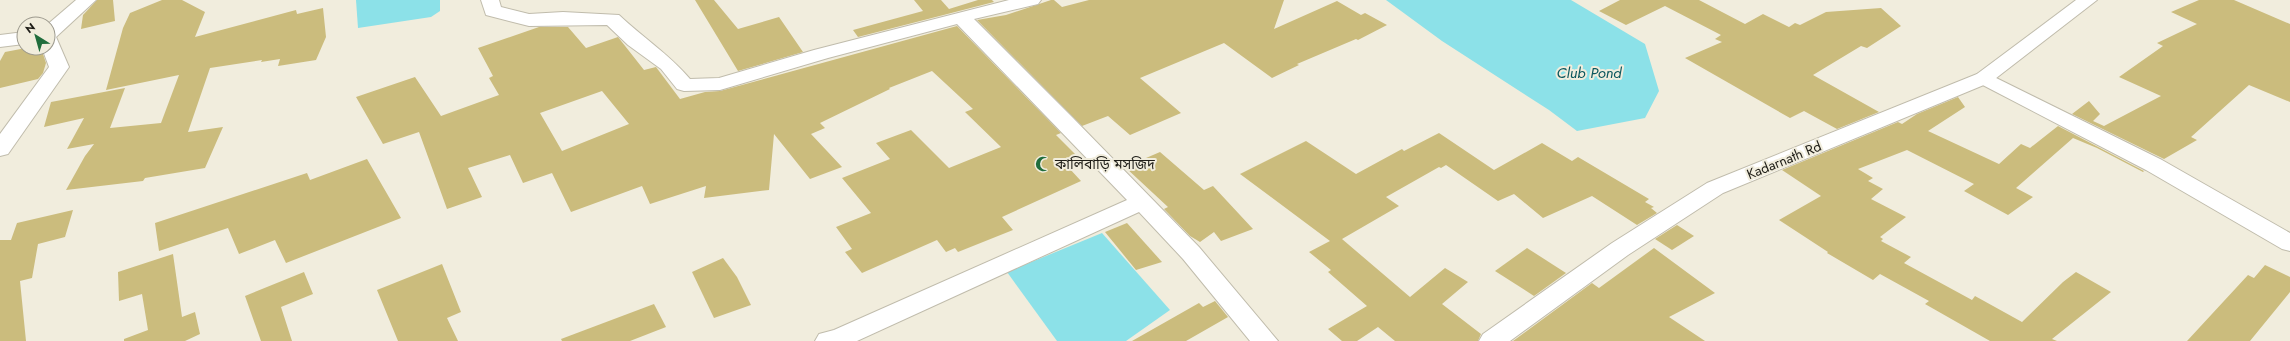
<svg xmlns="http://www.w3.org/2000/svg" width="2290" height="341" viewBox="0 0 2290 341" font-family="Jost,'Noto Sans Bengali',sans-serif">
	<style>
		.water { fill: #8ce1e8 }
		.building { fill: #cbbc7d; fill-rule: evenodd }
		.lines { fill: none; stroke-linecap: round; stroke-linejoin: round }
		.pedestrian-casing { stroke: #c0bcac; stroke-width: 2 }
		.minor-casing { stroke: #c0bcac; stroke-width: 2 }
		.pedestrian { fill: #fff; fill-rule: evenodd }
		.minor { fill: #fff; fill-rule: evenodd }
		.labels { text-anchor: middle; stroke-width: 4; stroke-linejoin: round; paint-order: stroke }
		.street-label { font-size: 14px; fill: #1e1d17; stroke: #f1eddd }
		.poi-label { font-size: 14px; fill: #1e1d17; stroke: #f1eddd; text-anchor: start }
		.water-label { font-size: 15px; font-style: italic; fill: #0b575d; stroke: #f1eddd }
	</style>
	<rect width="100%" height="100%" fill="#f1eddd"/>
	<g class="water">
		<polygon points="356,0 440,0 440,11 431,17 358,28"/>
		<polygon points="1386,0 1571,0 1645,44 1659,91 1645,118 1577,131 1549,110 1442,41"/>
		<polygon points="1102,233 1170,310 1126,341 1057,341 1007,272"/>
	</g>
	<g class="building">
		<polygon points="97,0 113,0 115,21 81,29 83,15"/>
		<polygon points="162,0 182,0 205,12 195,37 296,10 297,14 323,8 326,37 316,60 278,66 280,59 261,62 262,60 210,68 188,132 223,127 205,168 145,178 143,181 66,190 85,156 94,144 67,149 84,118 44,127 51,102 125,88 110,128 161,123 179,75 106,90 123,28 130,13"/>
		<polygon points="695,0 714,0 738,29 779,17 803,52 738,71"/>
		<polygon points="914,0 941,0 949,9 978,0 992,0 994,2 858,37 853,30 923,11"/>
		<polygon points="1051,0 1054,0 1062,7 1089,0 1284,0 1274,29 1337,1 1361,15 1365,13 1387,25 1358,40 1356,39 1297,64 1299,65 1272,78 1224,43 1140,78 1181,113 1130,135 1108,116 1082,126 977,20 1006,15"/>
		<polygon points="1620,0 1699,0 1745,24 1763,14 1789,27 1795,23 1800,25 1826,12 1881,8 1901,26 1867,48 1861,46 1813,75 1879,112 1837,129 1804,111 1790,118 1685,58 1722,42 1715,39 1721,35 1665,6 1626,25 1599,11"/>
		<polygon points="2199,0 2234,0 2290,24 2290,102 2249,85 2191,137 2197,140 2164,159 2072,114 2089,101 2100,114 2093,121 2104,126 2161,96 2119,77 2163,46 2157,43 2197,24 2171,12"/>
		<path d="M957,26L1061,133L1056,135L1083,162L1069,168L1081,181L1002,217L1013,230L958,252L955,248L946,252L937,240L862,273L845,252L852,249L836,227L871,213L842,178L890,159L876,143L911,130L949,168L1001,147L965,112L973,109L932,71L889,88L890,89L820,123L825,128L811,134L842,167L810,179L774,134L769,190L704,198L706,186L650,204L642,186L571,212L552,173L523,183L510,155L468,168L482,197L447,209L419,132L383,144L356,97L415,77L441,116L499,95L489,78L493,76L478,48L539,27H568L586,48L618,37L644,70L656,67L680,99L705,92L720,91ZM602,91L629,124L562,151L540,113Z"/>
		<polygon points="26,48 41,48 46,63 43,73 38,79 0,88 0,61 5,52"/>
		<polygon points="1958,97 1965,107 1928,131 1999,164 2021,144 2030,148 2058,126 2144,171 2143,172 2097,148 2073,138 2016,188 2033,197 2008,215 1964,191 1974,184 1907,150 1858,169 1873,178 1868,181 1883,189 1871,199 1906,217 1880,237 1883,239 1881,241 1911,257 1904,263 1972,300 1975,296 2022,322 2063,282 2076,272 2111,292 2052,339 2057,341 1990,341 1925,304 1929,301 1880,274 1873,280 1827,253 1828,252 1779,220 1821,196 1782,170 1898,122 1902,124 1917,114"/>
		<polygon points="1439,133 1494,170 1542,143 1572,161 1578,157 1649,199 1645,202 1654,207 1651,208 1657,213 1637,225 1592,196 1543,218 1514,194 1498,201 1446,165 1441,168 1439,167 1386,197 1399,206 1342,239 1410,297 1445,268 1468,282 1442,304 1481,334 1478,341 1395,341 1378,327 1357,341 1342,341 1328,329 1367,306 1328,272 1331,270 1309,252 1330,241 1240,174 1306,141 1356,174 1402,149 1404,151"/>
		<polygon points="1160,152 1204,190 1213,186 1253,229 1221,241 1214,232 1200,242 1190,236 1164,209 1168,207 1125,167"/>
		<polygon points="367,159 401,218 286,263 275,240 239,254 228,228 159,251 155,223 307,173 310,180"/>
		<polygon points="73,210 65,237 38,244 32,278 20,281 26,341 0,341 0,240 11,240 17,223"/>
		<polygon points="1127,223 1162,262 1136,270 1105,232"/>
		<polygon points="1677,225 1694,236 1672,250 1655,239"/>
		<polygon points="1527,248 1566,273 1534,296 1495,271"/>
		<polygon points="1654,248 1715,293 1669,317 1705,341 1513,341 1592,283 1599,288"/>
		<polygon points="173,254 182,317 195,312 200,334 185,341 124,341 124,339 148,330 142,294 119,301 118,272"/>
		<polygon points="723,258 737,277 751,305 714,318 692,272"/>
		<polygon points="442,264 461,312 447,318 458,341 398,341 377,290"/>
		<polygon points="2265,265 2290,277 2290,292 2250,341 2187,341 2248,275 2254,278"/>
		<polygon points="304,272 313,294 281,307 292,341 261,341 245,296"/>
		<polygon points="1215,301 1228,317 1186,341 1132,341 1199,303 1203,307"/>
		<polygon points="654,304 666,327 630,341 562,341 561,339"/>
	</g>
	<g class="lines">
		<g class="pedestrian-casing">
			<polygon id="pedestrian" points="1984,72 2162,160 2290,233 2290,251 2282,249 2146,170 1977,82 1974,78 1977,74"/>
		</g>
		<g class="minor-casing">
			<g id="minor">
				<polygon points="76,0 96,0 56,37 69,67 8,154 0,156 0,134 49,67 42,48 48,48 48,24"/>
				<path d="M481,0H499L501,7L529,14L563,12L619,15C642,37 669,54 690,79L719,78L814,50L1009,0H1041L1038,4L974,19L1073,118L1199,247L1278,341H1250L1183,259L1139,212L857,341H815L819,334L834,330L1127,200L957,24L828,58L720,90L684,91L677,89L661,69L628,45L607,25L529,26L486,15Z"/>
				<polygon points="2076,0 2097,0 1991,82 1723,193 1628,255 1510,341 1479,341 1483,334 1612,243 1707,183 1977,74"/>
				<polygon points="24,32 24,44 0,47 0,35"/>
			</g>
		</g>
		<use href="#pedestrian" class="pedestrian"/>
		<use href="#minor" class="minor"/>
	</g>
	<defs>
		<g id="mosque-bare" transform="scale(1.2)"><path d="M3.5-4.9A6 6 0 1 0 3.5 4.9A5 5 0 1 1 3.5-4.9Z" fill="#206d3c" stroke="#f1eddd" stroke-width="2.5" paint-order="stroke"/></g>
	</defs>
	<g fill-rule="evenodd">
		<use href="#mosque-bare" x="1043" y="164"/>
	</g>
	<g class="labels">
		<g class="street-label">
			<text transform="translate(1784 160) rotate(-22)" y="5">Kadarnath Rd</text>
		</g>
		<g class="poi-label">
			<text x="1055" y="169">কালিবাড়ি মসজিদ</text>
		</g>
		<g class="water-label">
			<text x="1589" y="78">Club Pond</text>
		</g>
	</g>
	<g transform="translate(36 36) rotate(323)"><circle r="19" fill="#f1eddd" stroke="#9d9a8e"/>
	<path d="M0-3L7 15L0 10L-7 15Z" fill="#206d3c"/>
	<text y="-6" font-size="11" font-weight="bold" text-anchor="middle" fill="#1e1d17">N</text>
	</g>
</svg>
